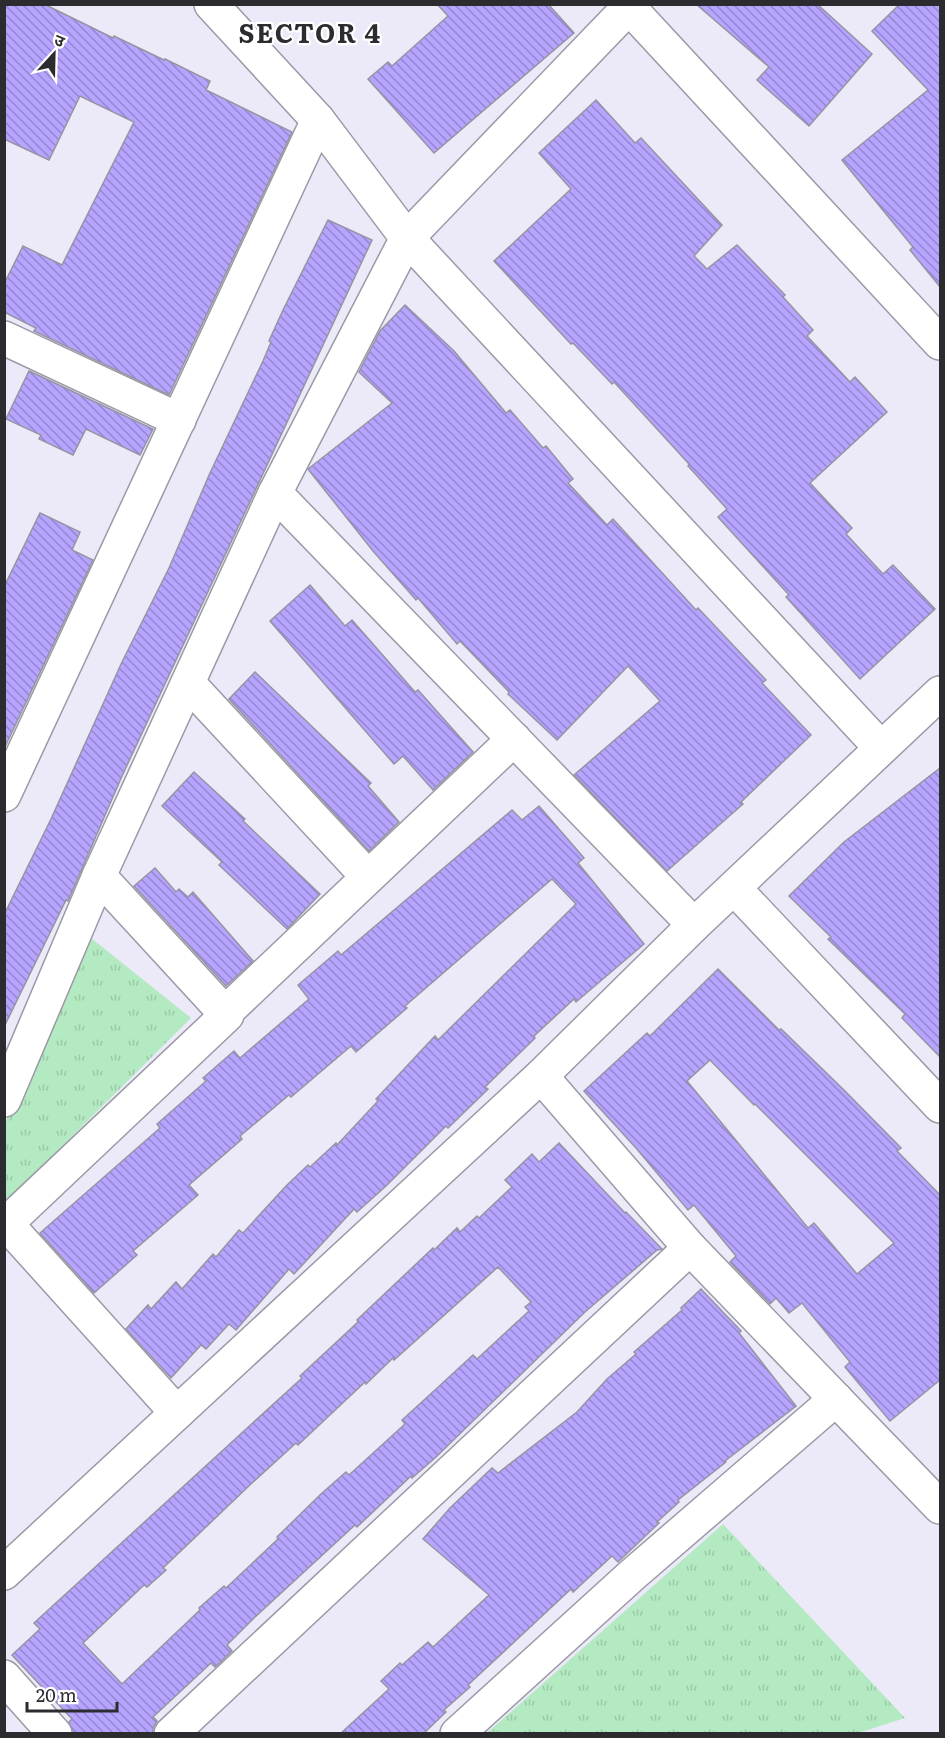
<svg xmlns="http://www.w3.org/2000/svg" width="945" height="1738" viewBox="0 0 945 1738" font-family="Literata,'Noto Sans Devanagari',serif">
	<style>
		.park { fill: url(#park-tufts) }
		.building { fill: url(#building-back-hatch); stroke: #9694a1; stroke-width: 1.5; fill-rule: evenodd }
		.lines { fill: none; stroke-linecap: round; stroke-linejoin: round }
		.minor-casing { stroke: #9b99a6; stroke-width: 36 }
		.tertiary-casing { stroke: #9b99a6; stroke-width: 36 }
		.minor { stroke: #fff; stroke-width: 33 }
		.tertiary { stroke: #fff; stroke-width: 33 }
		.labels { text-anchor: middle; stroke-width: 4.5; stroke-linejoin: round; paint-order: stroke }
		.district-label { font-size: 26px; font-weight: bold; letter-spacing: 1.5px; fill: #2c2b30; stroke: #fff }
	</style>
	<defs>
		<pattern id="park-tufts" width="24" height="20" patternUnits="userSpaceOnUse" patternTransform="scale(1.5)"><rect width="24" height="20" fill="#b3eac1"/><path d="M3 7l-1-3M5 7V3M7 7l1-3M15 17l-1-3M17 17v-4M19 17l1-3" fill="none" stroke="#9ac9a6"/></pattern>
		<pattern id="building-back-hatch" width="6" height="6" patternUnits="userSpaceOnUse" patternTransform="scale(1.5)"><rect width="6" height="6" fill="#b7a4ff"/><path d="M-1 5l2 2M0 0l6 6M5-1l2 2" fill="none" stroke="#9586cf"/></pattern>
	</defs>
	<rect width="100%" height="100%" fill="#eceaf9"/>
	<g class="park">
		<polygon points="86,934 191,1018 6,1202 4,1201 4,1127"/>
		<polygon points="723,1524 905,1718 855,1734 487,1733"/>
	</g>
	<g class="building">
		<polygon points="4,4 44,4 113,38 114,36 164,60 165,59 210,81 206,90 292,132 169,395 34,331 36,328 4,312 4,284 23,246 62,265 134,122 80,96 49,160 6,140 4,133"/>
		<polygon points="437,4 548,4 574,33 434,153 368,79 388,62 392,66 448,16"/>
		<polygon points="696,4 817,4 872,54 809,126 757,80 769,67"/>
		<polygon points="900,4 940,4 940,287 910,250 913,247 842,160 928,90 872,31"/>
		<polygon points="596,100 635,143 641,138 722,225 694,256 707,269 737,245 785,295 783,297 813,330 807,336 850,382 855,377 887,412 810,483 852,528 846,534 883,574 893,565 935,609 860,679 786,597 789,595 718,517 727,509 688,466 689,464 614,382 612,384 573,343 571,344 494,261 571,189 539,153"/>
		<polygon points="328,220 372,240 122,776 68,901 66,900 4,1027 4,915 51,819 122,662 169,568 210,473 263,361 271,342 269,341 283,310"/>
		<polygon points="405,305 454,351 506,413 510,410 543,448 546,446 573,479 568,483 607,525 613,519 696,610 698,608 766,680 762,683 811,735 741,802 743,804 667,871 574,775 660,701 628,666 557,740 508,694 509,692 460,641 457,644 418,598 416,600 373,551 308,469 392,403 359,372 380,331"/>
		<polygon points="29,371 153,429 140,455 86,429 73,455 39,439 41,435 6,419"/>
		<polygon points="40,513 80,532 72,550 93,560 4,749 4,587"/>
		<polygon points="310,585 345,626 352,620 415,692 418,690 473,752 433,790 403,756 394,764 270,621"/>
		<polygon points="255,672 371,783 368,786 399,822 369,851 229,699"/>
		<polygon points="940,768 940,1057 902,1018 905,1014 828,939 831,937 789,896 844,842"/>
		<polygon points="194,772 245,819 243,821 320,894 287,929 219,865 222,862 162,806"/>
		<polygon points="539,806 584,858 578,863 644,944 576,1002 574,999 534,1036 535,1038 485,1087 488,1089 448,1128 446,1126 386,1186 357,1212 354,1209 294,1274 289,1269 236,1330 229,1324 206,1349 201,1345 171,1378 126,1329 148,1305 151,1309 176,1282 182,1289 213,1254 216,1257 239,1230 243,1233 286,1186 308,1165 310,1167 336,1143 337,1145 378,1101 376,1099 435,1036 438,1040 576,904 552,879 405,1006 407,1008 356,1052 351,1046 291,1097 289,1095 240,1136 242,1139 189,1185 198,1195 133,1251 137,1255 94,1293 40,1233 160,1128 157,1124 206,1081 203,1078 234,1051 240,1058 309,999 298,985 338,951 341,955 512,810 522,820"/>
		<polygon points="155,868 176,892 179,889 188,897 193,892 253,961 226,986 134,886"/>
		<path d="M718,969L779,1030L781,1029L844,1090L901,1148L897,1151L940,1195V1380L890,1421L845,1367L850,1362L802,1303L789,1313L776,1298L770,1304L730,1262L736,1256L694,1205L688,1210L636,1148L584,1091L647,1033L650,1036ZM710,1060L754,1105L755,1104L894,1243L857,1274L814,1223L808,1228L687,1081Z"/>
		<path d="M559,1143L625,1213L626,1212L662,1249L657,1250L585,1312L436,1457L412,1478L411,1476L357,1527L355,1525L254,1618L227,1645L232,1651L215,1667L211,1663L153,1717L157,1721L153,1728V1734H73L69,1722L72,1719L12,1655L40,1629L34,1623L302,1378L300,1376L358,1322L357,1320L433,1248L434,1250L457,1228L460,1232L477,1216L479,1218L512,1187L505,1180L532,1154L539,1162ZM498,1267L531,1302L525,1307L529,1311L477,1359L473,1355L435,1390L402,1420L405,1424L349,1475L346,1472L321,1494L277,1537L278,1539L226,1588L224,1586L199,1608L200,1610L180,1629L122,1684L83,1643L144,1585L147,1587L166,1570L163,1568L252,1483L296,1443L298,1445L365,1382L366,1384L393,1358L394,1360Z"/>
		<polygon points="701,1289 741,1331 739,1333 796,1406 725,1461 726,1462 678,1500 679,1502 657,1522 659,1523 618,1562 612,1556 573,1592 571,1589 468,1685 470,1687 444,1710 446,1712 423,1734 340,1734 389,1689 381,1681 400,1663 402,1665 428,1642 433,1647 489,1595 423,1539 450,1508 492,1468 498,1473 577,1412 607,1379 636,1354 634,1352 682,1310 681,1308"/>
	</g>
	<g class="lines">
		<g class="minor-casing">
			<g id="minor">
				<polyline points="211,4 318,120 407,238 881,748"/>
				<polyline points="4,338 179,420"/>
				<polyline points="275,493 694,925"/>
				<polyline points="188,683 368,877"/>
				<polyline points="4,795 318,120"/>
				<polyline points="99,876 225,1013"/>
				<polyline points="734,888 940,1106"/>
				<polyline points="541,1076 690,1248 940,1507"/>
				<polyline points="4,1100 99,876 275,493 407,238 629,7"/>
				<polyline points="4,1221 177,1413"/>
				<polyline points="5,1222 7,1223 227,1015 225,1013 514,739"/>
				<polyline points="4,1677 55,1734"/>
				<polyline points="171,1734 690,1248"/>
				<polyline points="457,1734 631,1576 836,1399"/>
			</g>
		</g>
		<g class="tertiary-casing">
			<g id="tertiary">
				<polyline points="626,4 940,343"/>
				<polyline points="4,1573 541,1076 694,925 940,693"/>
			</g>
		</g>
		<use href="#minor" class="minor"/>
		<use href="#tertiary" class="tertiary"/>
	</g>
	<g class="labels">
		<g class="district-label">
			<text x="310" y="43">SECTOR 4</text>
		</g>
	</g>
	<rect width="945" height="1738" fill="none" stroke="#2c2b30" stroke-width="12"/>
	<g transform="translate(54 54) rotate(22)" stroke="#ffffff" stroke-width="4.5" paint-order="stroke">
	<path d="M0-4.5L10 22L0 15L-10 22Z" fill="#2c2b30"/>
	<text y="-9" font-size="16" font-weight="bold" text-anchor="middle" fill="#2c2b30">उ</text>
	</g>
	<path d="M27 1702v9h90v-9" fill="none" stroke="#2c2b30" stroke-width="3"/>
	<text x="36" y="1702" font-size="18" fill="#2c2b30" stroke="#ffffff" stroke-width="4.5" paint-order="stroke">20 m</text>
</svg>
